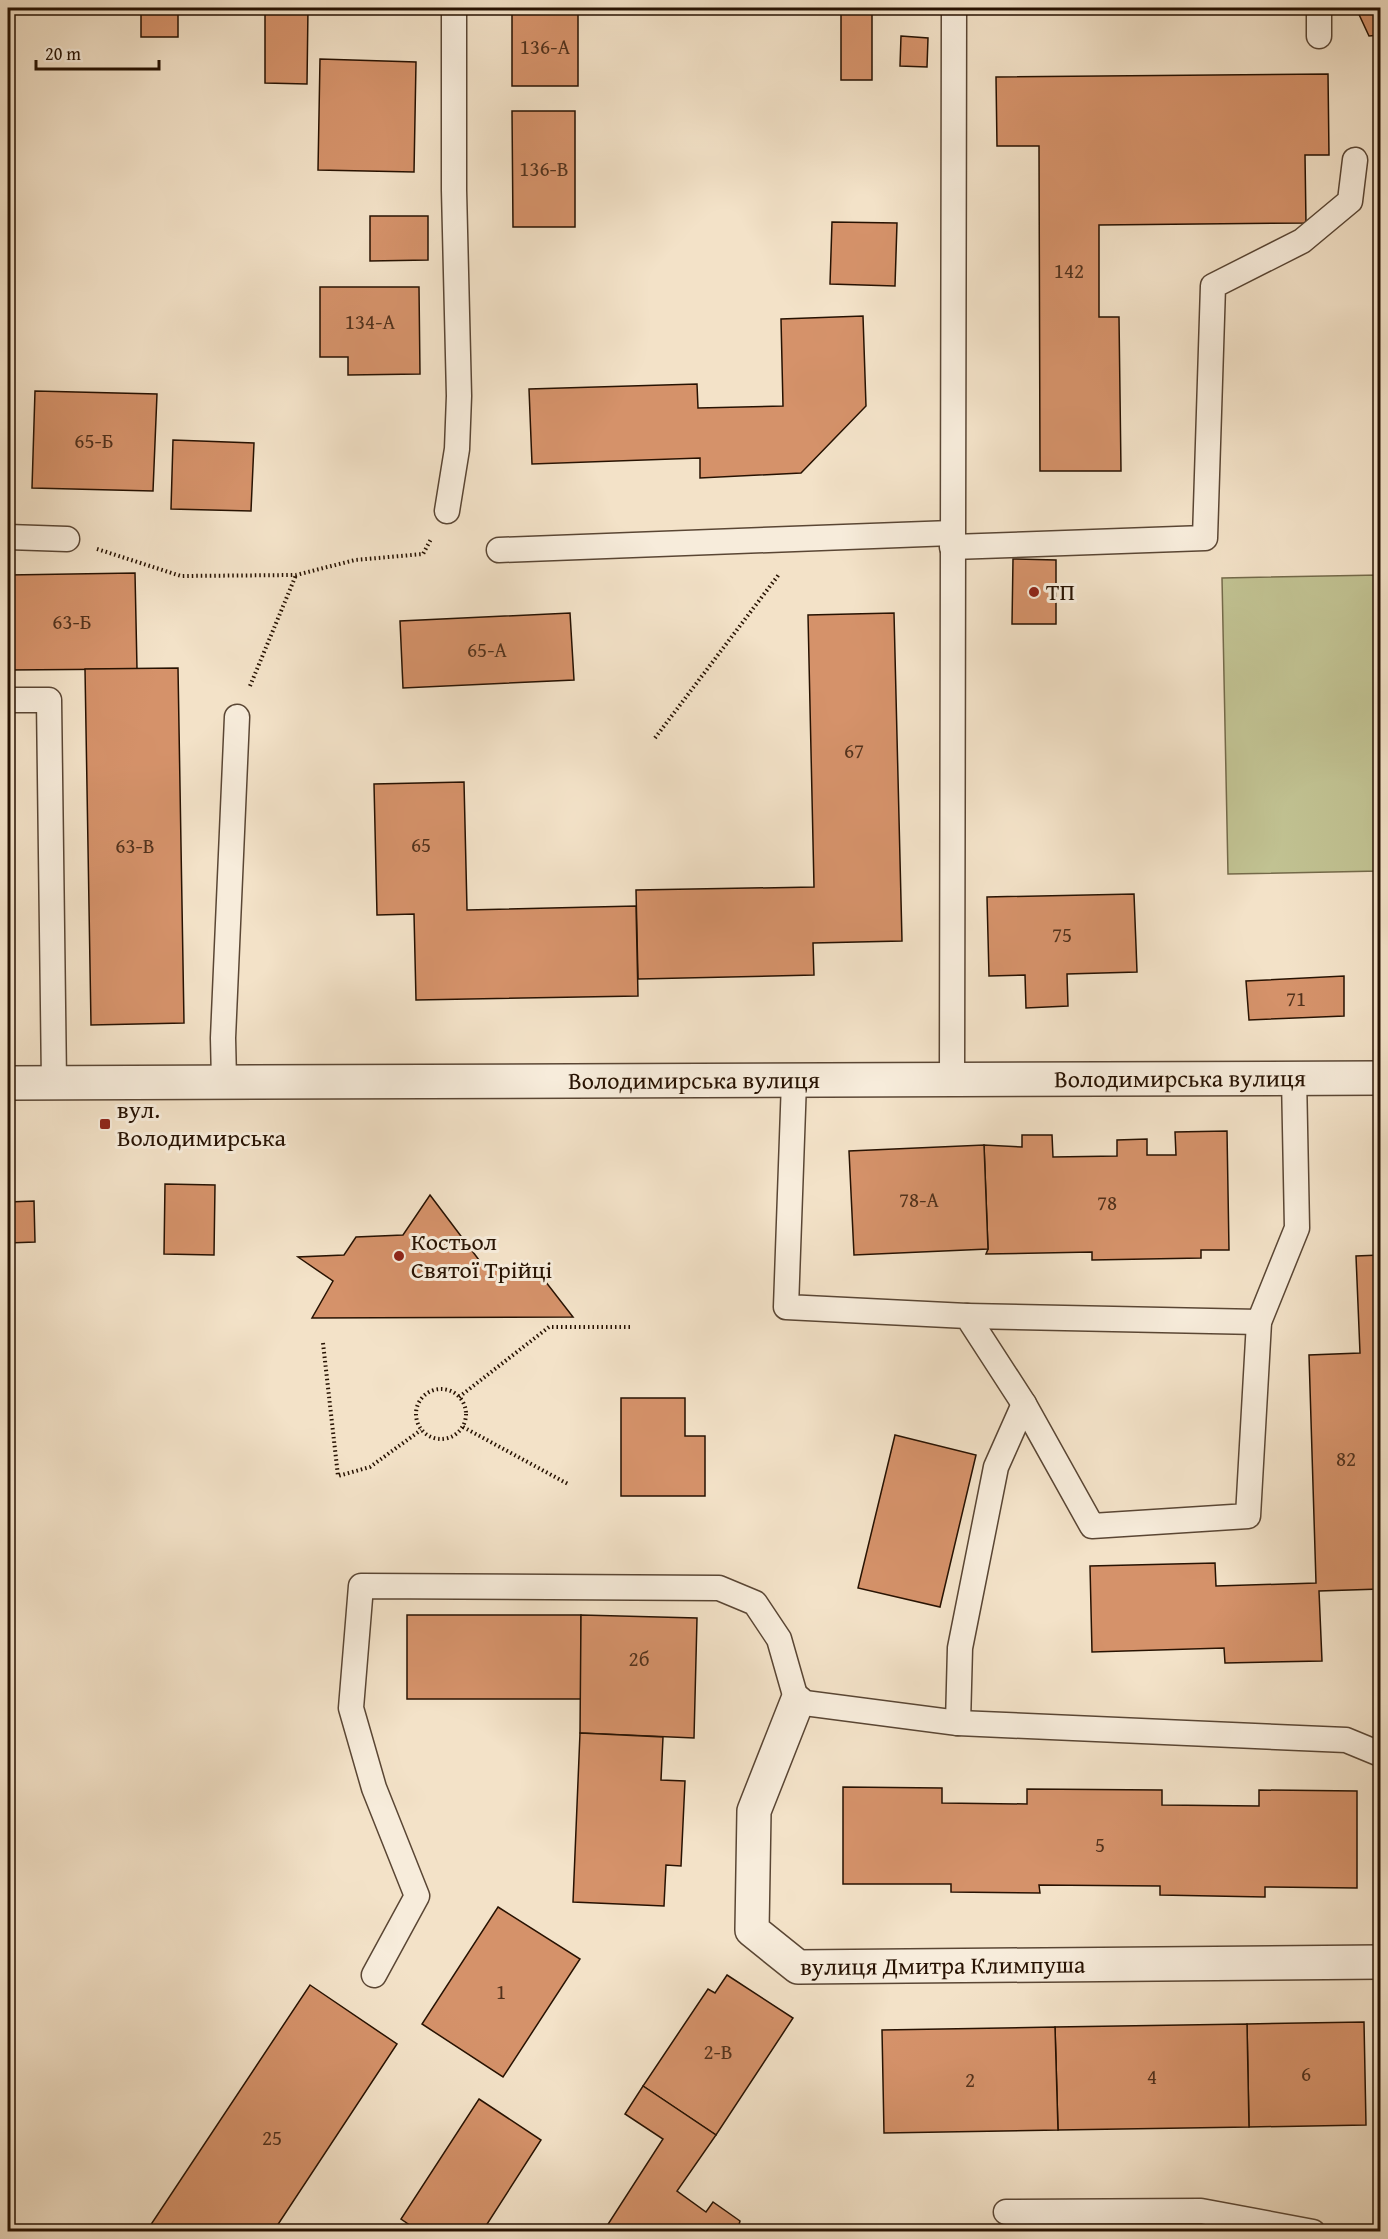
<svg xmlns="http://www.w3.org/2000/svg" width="1388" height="2239" viewBox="0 0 1388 2239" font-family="'Gentium Book Plus',serif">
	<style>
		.green { fill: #c1c292; stroke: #746a4a; stroke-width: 1.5 }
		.building { fill: #d5926a; stroke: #271202; stroke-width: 1.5 }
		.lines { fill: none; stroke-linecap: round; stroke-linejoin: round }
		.service-casing { stroke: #5a4634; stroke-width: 27 }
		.minor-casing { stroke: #5a4634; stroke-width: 36 }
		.path { stroke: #271202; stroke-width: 4; stroke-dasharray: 1.5 3; stroke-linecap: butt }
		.service { stroke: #f7ecdb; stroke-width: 24 }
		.minor { stroke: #f7ecdb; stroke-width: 33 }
		.poi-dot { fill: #8f2418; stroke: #f7ecdb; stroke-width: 2 }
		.labels { text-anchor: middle; stroke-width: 6; stroke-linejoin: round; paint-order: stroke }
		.number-label { font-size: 21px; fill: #52321c }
		.poi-label { font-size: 24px; fill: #271202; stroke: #f7ecdb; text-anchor: start }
		.street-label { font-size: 24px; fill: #271202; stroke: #f7ecdb }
	</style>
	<rect width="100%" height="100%" fill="#f3e2c8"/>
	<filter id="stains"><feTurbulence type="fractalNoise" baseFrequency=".00333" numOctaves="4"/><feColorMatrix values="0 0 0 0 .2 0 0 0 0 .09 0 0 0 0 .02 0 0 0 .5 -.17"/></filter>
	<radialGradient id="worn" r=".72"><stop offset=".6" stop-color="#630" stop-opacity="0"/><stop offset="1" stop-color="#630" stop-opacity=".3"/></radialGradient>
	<polygon class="green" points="1380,575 1380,871 1228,874 1222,578"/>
	<g class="building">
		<rect x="141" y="8" width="37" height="29"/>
		<polygon points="265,8 308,8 307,84 265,83"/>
		<rect x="512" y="8" width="66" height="78"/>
		<polygon points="674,8 734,8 734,14 674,13"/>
		<polygon points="1356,8 1380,8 1380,35 1369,36"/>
		<rect x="841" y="11" width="31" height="69"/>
		<polygon points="901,36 928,38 927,67 900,66"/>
		<polygon points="320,59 416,62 414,172 318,170"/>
		<polygon points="1328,74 1329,155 1305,155 1306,223 1099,225 1099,317 1119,317 1121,471 1040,471 1039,146 997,146 996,77"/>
		<polygon points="512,111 575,111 575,227 513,227"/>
		<polygon points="370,216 428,216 428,260 370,261"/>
		<polygon points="832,222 897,223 895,286 830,284"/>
		<polygon points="320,287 419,287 420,374 348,375 348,357 320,357"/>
		<polygon points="863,316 866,406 801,473 700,478 700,458 532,464 529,389 697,384 698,408 783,406 781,319"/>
		<polygon points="35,391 157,394 153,491 32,488"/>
		<polygon points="173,440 254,443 251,511 171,509"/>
		<polygon points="1013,559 1056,560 1056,624 1012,624"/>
		<polygon points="135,573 137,669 8,670 8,575"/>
		<polygon points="570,613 574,680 403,688 400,621"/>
		<polygon points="894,613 902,941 813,943 814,975 638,979 636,890 814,887 808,615"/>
		<polygon points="178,668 184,1023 91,1025 85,669"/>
		<polygon points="464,782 467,910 636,906 638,996 416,1000 414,914 377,915 374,784"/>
		<polygon points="1134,894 1137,972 1067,974 1068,1006 1026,1008 1025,975 989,976 987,897"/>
		<polygon points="1344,976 1344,1016 1249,1020 1246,981"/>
		<polygon points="1227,1131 1229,1250 1201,1250 1201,1258 1092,1260 1092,1252 986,1254 988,1249 984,1145 1022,1147 1022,1135 1052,1135 1053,1157 1117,1156 1117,1140 1147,1139 1147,1155 1176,1155 1175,1132"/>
		<polygon points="984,1145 988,1249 854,1255 849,1151"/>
		<polygon points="165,1184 215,1185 214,1255 164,1254"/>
		<polygon points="430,1195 485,1268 535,1268 573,1317 312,1318 333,1281 298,1257 344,1255 356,1237 403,1235"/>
		<polygon points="34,1201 35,1242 8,1243 8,1202"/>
		<polygon points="1380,1255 1380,1589 1319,1591 1322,1661 1225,1663 1224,1648 1092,1652 1090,1566 1215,1563 1216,1586 1316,1583 1309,1355 1360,1353 1356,1256"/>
		<polygon points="621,1398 685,1398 685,1436 705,1436 705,1496 621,1496"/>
		<polygon points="895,1435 976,1455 940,1607 858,1588"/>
		<polygon points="407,1615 581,1615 582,1699 407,1699"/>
		<polygon points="581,1615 697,1618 694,1738 580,1733"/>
		<polygon points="580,1733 663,1737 661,1780 685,1781 681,1866 666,1865 664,1906 573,1902"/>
		<polygon points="843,1787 942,1788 942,1803 1027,1804 1027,1789 1162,1790 1162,1805 1259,1806 1259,1790 1357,1791 1357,1888 1265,1887 1265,1897 1160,1895 1160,1886 1039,1885 1040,1893 951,1892 951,1884 843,1884"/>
		<polygon points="498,1907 580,1959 503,2077 422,2024"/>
		<polygon points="727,1975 793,2018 716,2135 643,2086 708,1989 715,1993"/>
		<polygon points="310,1985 397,2044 273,2232 146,2232"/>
		<polygon points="1364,2022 1366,2125 1249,2127 1247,2024"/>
		<polygon points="1247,2024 1249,2127 1058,2130 1055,2027"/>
		<polygon points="1055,2027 1058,2130 884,2133 882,2030"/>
		<polygon points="643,2086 716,2135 677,2191 706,2212 713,2202 740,2221 737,2232 603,2232 663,2139 625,2114"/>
		<polygon points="479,2099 541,2140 482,2232 420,2232 401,2219"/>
	</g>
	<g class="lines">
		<g class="service-casing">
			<g id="service">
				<polyline points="1319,8 1319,36"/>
				<polyline points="447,511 457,449 459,396 454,190 454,8"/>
				<polyline points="8,537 67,539"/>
				<polyline points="952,547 1205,538 1213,286 1302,241 1350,201 1355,160"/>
				<polyline points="499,550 952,533"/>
				<polyline points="8,700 49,700 54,1082"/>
				<polyline points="952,1079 954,8"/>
				<polyline points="224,1081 223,1038 237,717"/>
				<polyline points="794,1081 786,1307 967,1316 1024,1404 1092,1526 1248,1516 1259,1322 1297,1228 1294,1077"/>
				<polyline points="967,1316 1259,1322"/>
				<polyline points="958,1723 960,1648 996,1467 1024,1404"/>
				<polyline points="374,1975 417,1896 374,1788 351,1708 361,1586 719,1588 755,1603 779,1639 797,1702 958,1723 1346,1740 1380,1754"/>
				<polyline points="1006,2212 1201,2211 1313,2232"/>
			</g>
		</g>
		<g class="minor-casing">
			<g id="minor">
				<path id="s1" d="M8,1083L1380,1078"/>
				<path id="s2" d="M797,1702L754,1811L752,1930L798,1967L1380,1962"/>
			</g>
		</g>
		<g class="path">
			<polyline points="97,549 181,576 296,575 355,560 423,554 431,539"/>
			<polyline points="250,686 296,575"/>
			<polyline points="655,738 780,573"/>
			<polyline points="323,1343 338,1476 370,1467 421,1430"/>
			<circle cx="441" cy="1414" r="25"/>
			<polyline points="459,1397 549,1327 630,1327"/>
			<polyline points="463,1427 568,1484"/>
		</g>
		<use href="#service" class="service"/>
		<use href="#minor" class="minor"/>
	</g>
	<g class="poi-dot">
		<circle cx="1034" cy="592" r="6"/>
		<rect x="99" y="1118" width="12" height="12" rx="3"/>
		<circle cx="399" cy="1256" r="6"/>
	</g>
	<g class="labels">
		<g class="number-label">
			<text x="545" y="54">136-А</text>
			<text x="544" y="176">136-В</text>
			<text x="1069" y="278">142</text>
			<text x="370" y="329">134-А</text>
			<text x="94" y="448">65-Б</text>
			<text x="72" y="629">63-Б</text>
			<text x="487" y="657">65-А</text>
			<text x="854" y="758">67</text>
			<text x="421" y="852">65</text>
			<text x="135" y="853">63-В</text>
			<text x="1062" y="942">75</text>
			<text x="1296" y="1006">71</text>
			<text x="919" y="1207">78-А</text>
			<text x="1107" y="1210">78</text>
			<text x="1346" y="1466">82</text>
			<text x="639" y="1666">2б</text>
			<text x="1100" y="1852">5</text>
			<text x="501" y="1999">1</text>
			<text x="718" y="2059">2-В</text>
			<text x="1306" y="2081">6</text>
			<text x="1152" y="2084">4</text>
			<text x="970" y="2087">2</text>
			<text x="272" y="2145">25</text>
		</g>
		<g class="poi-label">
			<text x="1046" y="600">ТП</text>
			<text x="117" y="1118">вул.<tspan x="117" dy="28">Володимирська</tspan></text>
			<text x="411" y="1250">Костьол<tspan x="411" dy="28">Святої Трійці</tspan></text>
		</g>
		<g class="street-label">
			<text dy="8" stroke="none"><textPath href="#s1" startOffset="1172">Володимирська вулиця</textPath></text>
			<text dy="8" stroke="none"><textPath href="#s1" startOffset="686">Володимирська вулиця</textPath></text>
			<text dy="8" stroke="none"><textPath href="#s2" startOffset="440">вулиця Дмитра Климпуша</textPath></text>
		</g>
	</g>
	<rect width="1388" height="2239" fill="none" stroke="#f3e2c8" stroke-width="30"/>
	<rect x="9" y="9" width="1370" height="2221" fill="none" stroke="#271202" stroke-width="3"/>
	<rect x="15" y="15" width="1358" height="2209" fill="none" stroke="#271202" stroke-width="1.5"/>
	<path d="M36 60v9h123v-9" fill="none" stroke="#271202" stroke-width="3"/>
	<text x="45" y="60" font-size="18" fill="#271202" stroke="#f7ecdb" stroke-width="4.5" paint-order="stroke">20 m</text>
	<rect width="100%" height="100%" filter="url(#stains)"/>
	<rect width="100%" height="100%" fill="url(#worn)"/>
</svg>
